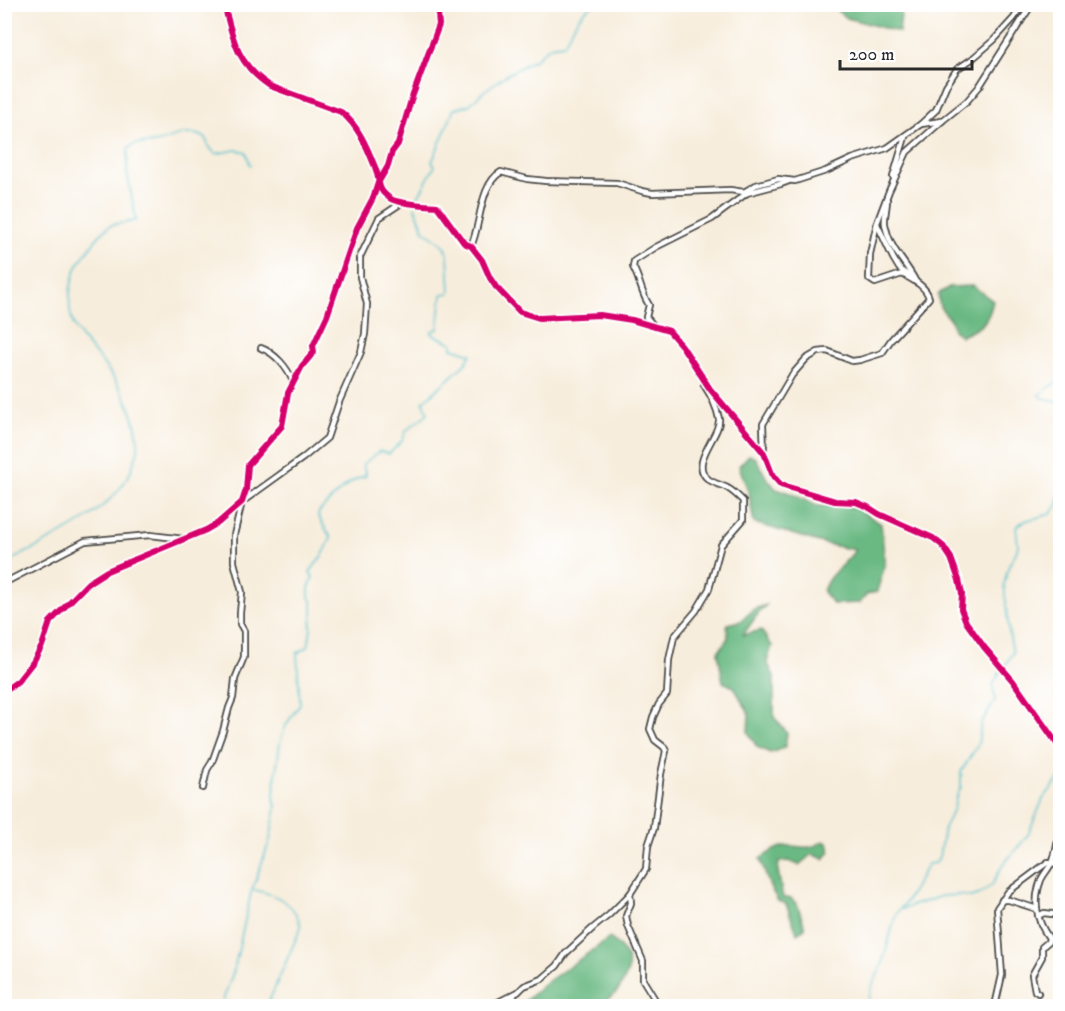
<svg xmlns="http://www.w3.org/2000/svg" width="1065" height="1011" viewBox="0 0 1065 1011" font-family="'IM FELL DW Pica',serif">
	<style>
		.forest { fill: #6bb983; stroke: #4b7257; stroke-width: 1.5 }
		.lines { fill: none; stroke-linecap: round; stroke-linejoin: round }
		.stream { stroke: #54c0ce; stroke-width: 1.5 }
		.street-casing { stroke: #4a4846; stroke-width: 8 }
		.street { stroke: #fff; stroke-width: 4.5 }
		.cycleway-casing { stroke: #fff; stroke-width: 10 }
		.cycleway { stroke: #d6006c; stroke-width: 6 }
	</style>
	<rect width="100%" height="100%" fill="#fff"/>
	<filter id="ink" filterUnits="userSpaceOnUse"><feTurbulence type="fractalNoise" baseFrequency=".0167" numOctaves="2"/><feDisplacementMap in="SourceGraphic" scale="12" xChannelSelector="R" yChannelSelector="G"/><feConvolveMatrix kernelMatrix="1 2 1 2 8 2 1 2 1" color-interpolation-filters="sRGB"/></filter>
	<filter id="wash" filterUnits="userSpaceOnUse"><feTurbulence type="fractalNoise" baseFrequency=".008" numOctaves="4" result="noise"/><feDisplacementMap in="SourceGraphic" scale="24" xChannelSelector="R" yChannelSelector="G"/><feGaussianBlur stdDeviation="1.35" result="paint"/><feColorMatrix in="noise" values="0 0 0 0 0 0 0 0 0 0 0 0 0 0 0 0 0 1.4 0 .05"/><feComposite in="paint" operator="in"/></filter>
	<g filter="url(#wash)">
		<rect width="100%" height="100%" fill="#f7eddc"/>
		<g class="forest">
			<polygon points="835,4 902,5 899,32 847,18 833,8"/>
			<path d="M973,286L993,301C988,323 982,327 961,336L953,330L952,322L940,307L938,294L949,287Z"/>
			<path d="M749,455L756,458L766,477L776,489L790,493L817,506H843L858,509L881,524L885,564L877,592L867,594L860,603L833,604L823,592C827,574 846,565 855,550L826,544L754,523L749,494L739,466Z"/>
			<polygon points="766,605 757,615 743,635 761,630 772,646 767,662 774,676 774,717 787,733 785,748 770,753 757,747 748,732 749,714 734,687 723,682 718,652 728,638 727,624 741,621 754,609"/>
			<path d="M823,841L828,843L830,851L824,859L812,854L799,865L788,861L779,862L778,871L783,898H791L798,906L805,928L797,933L786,904L778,901L770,887L760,859C767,854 776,847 786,846C803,845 807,852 823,841Z"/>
			<path d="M610,938C621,947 633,958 627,974C623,982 619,992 611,997C591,1011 546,1007 519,1006L547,982Z"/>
		</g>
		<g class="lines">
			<g class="stream">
				<path d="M415,202L435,166L432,162L454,109L469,105L484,91L506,75L534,60L550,46L564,44C573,28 577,14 594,4"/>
				<polyline points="1060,379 1039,395 1042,398 1058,401 1060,408"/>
				<polyline points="1060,458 1060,467"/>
				<path d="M4,564C45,542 106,517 129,475C132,468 137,456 138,449C139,418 121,386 102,362C93,350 80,340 74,326C65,303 70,272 86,253C93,245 100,231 110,226C118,222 127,224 136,220L127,172L128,149C136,140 144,145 154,143C174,140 185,127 206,138L208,145L215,154L236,150L246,152L250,165"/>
				<path d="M1004,667L1013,653L1009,633L1004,584L1009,565L1016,553L1018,545L1016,527C1028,514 1050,522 1058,504C1061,497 1059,488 1060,480"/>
				<path d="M254,890C276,894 296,903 301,927L267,1006"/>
				<polyline points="902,909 942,896 960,895 970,897 978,895 992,885 1002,866 1028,835 1043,799 1060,778"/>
				<path d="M221,1006L234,970L251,893L270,840L276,807L274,797L275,782L280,742L286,725L300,704L297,653L308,647C311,631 313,616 312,600L309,597V588L313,577L310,572L324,553L331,538L318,516L319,512C332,499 348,479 366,476L363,464L380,451L389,454L402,441L406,431L428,413L423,402L465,364L471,354L452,348V343L432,334V331L438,329L442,294L450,293L448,254L445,246L424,230L415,207"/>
				<polyline points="866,1006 872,986 882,965 896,914 906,902 928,864 936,863 939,857 944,828 954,808 956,797 961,787 961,772 978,744 981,724 995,700 993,685 1001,670"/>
			</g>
		</g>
	</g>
	<g filter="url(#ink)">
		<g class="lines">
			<g class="street-casing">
				<g id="street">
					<path d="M224,4C233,40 237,64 270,86L341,112C358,125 367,147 375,167C381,181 375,189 391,199C399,204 426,205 437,206L464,243L471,246L482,260L490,278L496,287L520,312L539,318L600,315L632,320L669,331L682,346L710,389L764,453L773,476L781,485L835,501L856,502L868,507L879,514L933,538L943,546L951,558L959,580L962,594L961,609L966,622L984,647L1013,681L1060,748"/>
					<polyline points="921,124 936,110 946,86 957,69 972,59 994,40 1014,18 1022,4"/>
					<polyline points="893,177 905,137"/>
					<path d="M887,200C887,208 884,216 885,224C890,251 905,260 916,282"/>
					<polyline points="877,224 893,258 899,268 910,277"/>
					<path d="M471,246C481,226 479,185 501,172L527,179L546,181L617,183L642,191L652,193L730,190L744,192L756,185L778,179L795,181L826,171L852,159L887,148L921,124L942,121"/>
					<path d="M654,326L646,317L649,305C641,293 640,279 633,267L634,261L656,247L712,219L747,193L781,184L789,181"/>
					<path d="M261,348C275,353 288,368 293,382"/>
					<path d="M764,453L763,424L792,375L806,359L818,352L827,351L852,361L860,360L882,353L891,340L929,298C926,286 913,280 902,274L875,283L869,279L870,254L877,223L889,191L907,152L942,121L967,101L979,87L1032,4"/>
					<polyline points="4,583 85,541 150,535 184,539"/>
					<polyline points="4,691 18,681 33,662 42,646 50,622 88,583 107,571 206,530 218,523 242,502 246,490 248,465 282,426 288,393 302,366 314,352 313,346 327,316 357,228 373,198 378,183 388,166 392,152 398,144 411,100 439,25 438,14 442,4"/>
					<polyline points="203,788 207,770 212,762 223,731 229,708 233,698 235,679 244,657 244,631 240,624 240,613 242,592 234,562 234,535 242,502 303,458 327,438 339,402 361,352 365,334 367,304 360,277 360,257 379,218 403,202"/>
					<polyline points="1052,863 1058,864 1060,870"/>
					<polyline points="1060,885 1060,907"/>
					<polyline points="630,894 631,903 626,916 628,926 643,961 643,980 659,1006"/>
					<polyline points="1002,900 1009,900 1037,909"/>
					<polyline points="1038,916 1044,913 1060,915"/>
					<path d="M1038,993L1035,991L1032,975L1042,957V947L1048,942L1049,938C1036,921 1033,900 1041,880C1044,873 1050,868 1053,860C1059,844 1059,826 1060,809"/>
					<path d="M490,1006L518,992L524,986L542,979L557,966L566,953L593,928L609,915L630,894L646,869L648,846L654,828L661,774L666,751L664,747L655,740L650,729L653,717L659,704L667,694L669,660L674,637L696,611L709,589L721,545L743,520V501C739,497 734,492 729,489C723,485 714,484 708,479C688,463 721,435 719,419C717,408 710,394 704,385"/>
					<polyline points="505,1006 514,996"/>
					<polyline points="995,1006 1002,975 997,908 1008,892 1048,862 1052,863"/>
				</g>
			</g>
			<use href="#street" class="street"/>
			<g class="cycleway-casing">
				<g id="cycleway">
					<path d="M224,4C233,40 237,64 270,86L341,112C358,125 367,147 375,167C381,181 375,189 391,199C399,204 426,205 437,206L464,243L471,246L482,260L490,278L496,287L520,312L539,318L600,315L632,320L669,331L682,346L710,389L764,453L773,476L781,485L835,501L856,502L868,507L879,514L933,538L943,546L951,558L959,580L962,594L961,609L966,622L984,647L1013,681L1060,748"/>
					<polyline points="4,691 18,681 33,662 42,646 50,622 88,583 107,571 206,530 218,523 242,502 246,490 248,465 282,426 288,393 302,366 314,352 313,346 327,316 357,228 373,198 378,183 388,166 392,152 398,144 411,100 439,25 438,14 442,4"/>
				</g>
			</g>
			<use href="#cycleway" class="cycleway"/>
		</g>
	</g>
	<rect width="1065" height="1011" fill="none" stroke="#fff" stroke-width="24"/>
	<path d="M840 60v9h132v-9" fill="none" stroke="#2b2b2b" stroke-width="3"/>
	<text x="849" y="60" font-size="18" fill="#2b2b2b" stroke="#ffffff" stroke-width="4.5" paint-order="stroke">200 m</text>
</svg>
